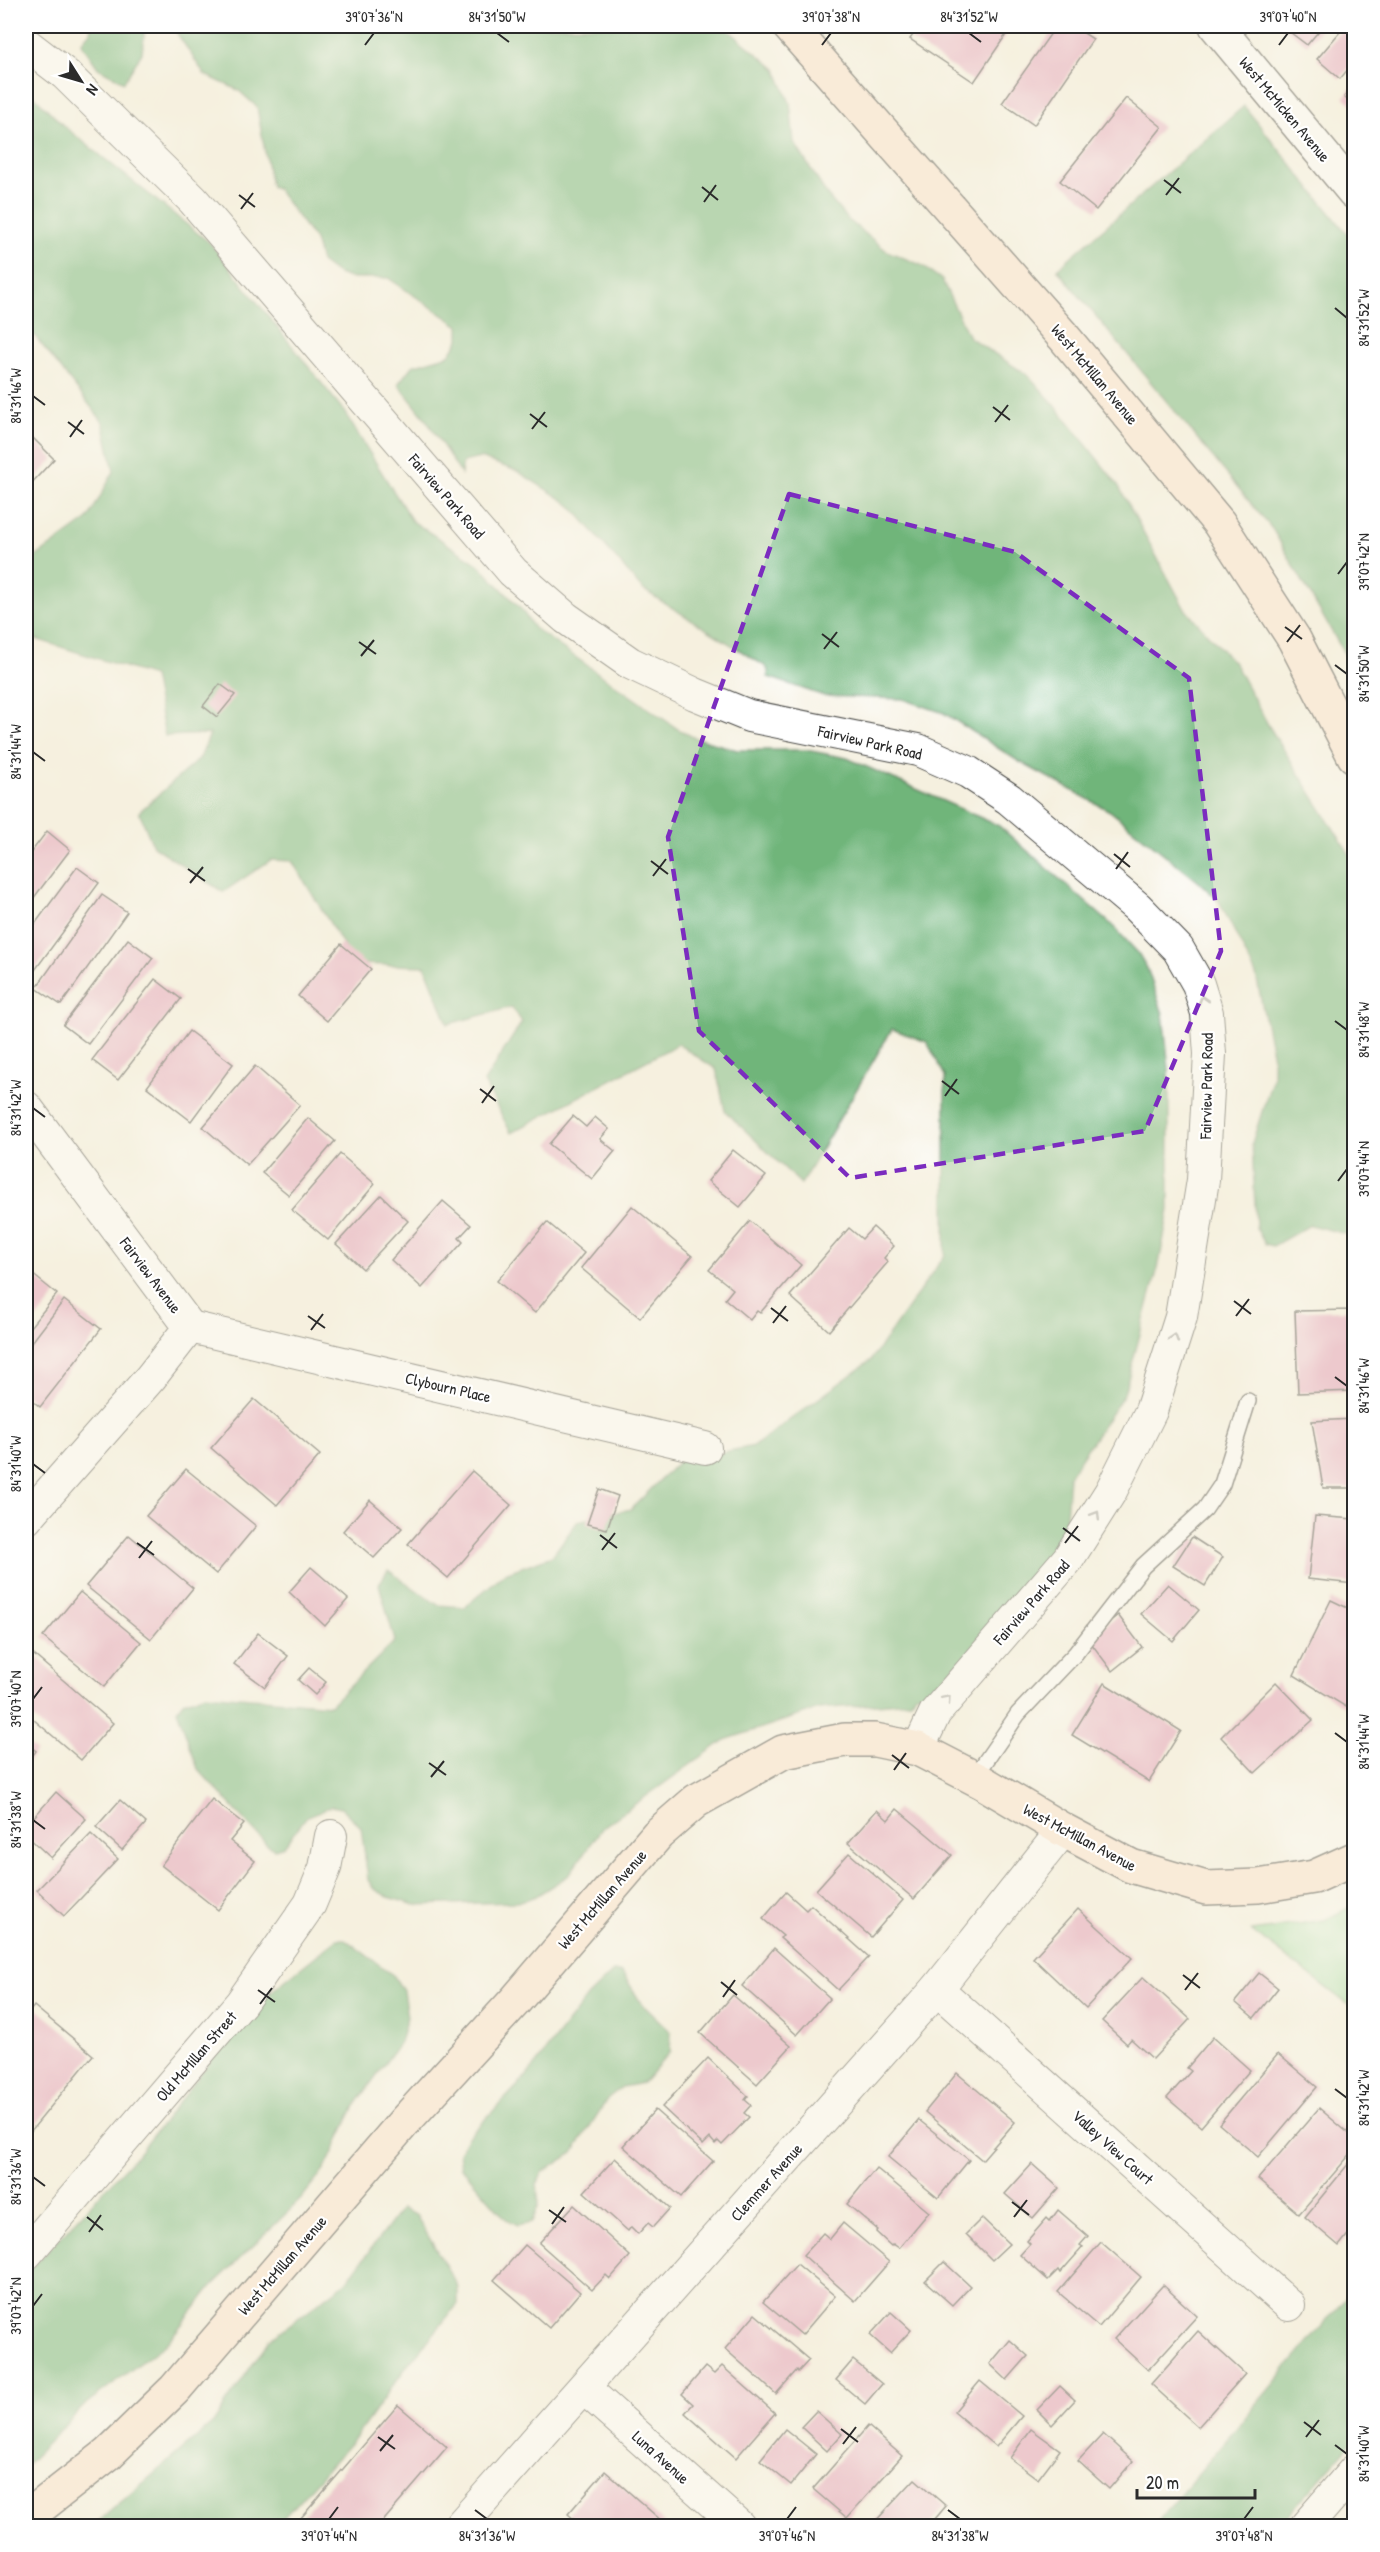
<svg xmlns="http://www.w3.org/2000/svg" width="1380" height="2552" viewBox="0 0 1380 2552" font-family="'Patrick Hand',sans-serif">
	<style>
		.green { fill: #8ad38f; stroke: #5a7f5d; stroke-width: 1.5 }
		.forest { fill: #6fb57a; stroke: #4d7052; stroke-width: 1.5 }
		.building { fill: #e29ab8 }
		.lines { fill: none; stroke-linecap: round; stroke-linejoin: round }
		.service-casing { stroke: #494946; stroke-width: 18 }
		.minor-casing { stroke: #494946; stroke-width: 34 }
		.tertiary-casing { stroke: #494946; stroke-width: 36 }
		.secondary-casing { stroke: #494946; stroke-width: 36 }
		.service { stroke: #fff; stroke-width: 15 }
		.minor { stroke: #fff; stroke-width: 32 }
		.tertiary { stroke: #fff; stroke-width: 33 }
		.secondary { stroke: #fde4d1; stroke-width: 33 }
		.oneway { stroke: #a0a0a0 }
		.marked { fill: none; stroke: #7b2cbf; stroke-width: 4.5; stroke-dasharray: 12 8; stroke-linejoin: round }
		.ticks { fill: none; stroke: #2b2b2b; stroke-width: 2 }
		.labels { text-anchor: middle; stroke-width: 4.5; stroke-linejoin: round; paint-order: stroke }
		.street-label { font-size: 16px; fill: #2b2b2b; stroke: #fff }
		.neatline { fill: none; stroke: #2b2b2b; stroke-width: 2 }
		.ticks-label { font-size: 15px; text-anchor: middle; fill: #2b2b2b }
	</style>
	<rect width="100%" height="100%" fill="#fff"/>
	<filter id="ink" filterUnits="userSpaceOnUse"><feTurbulence type="fractalNoise" baseFrequency=".0167" numOctaves="2"/><feDisplacementMap in="SourceGraphic" scale="12" xChannelSelector="R" yChannelSelector="G"/><feConvolveMatrix kernelMatrix="1 2 1 2 8 2 1 2 1" color-interpolation-filters="sRGB"/></filter>
	<filter id="wash" filterUnits="userSpaceOnUse"><feTurbulence type="fractalNoise" baseFrequency=".008" numOctaves="4" result="noise"/><feDisplacementMap in="SourceGraphic" scale="24" xChannelSelector="R" yChannelSelector="G"/><feGaussianBlur stdDeviation="1.35" result="paint"/><feColorMatrix in="noise" values="0 0 0 0 0 0 0 0 0 0 0 0 0 0 0 0 0 1.4 0 .05"/><feComposite in="paint" operator="in"/></filter>
	<g filter="url(#wash)">
		<rect width="100%" height="100%" fill="#f5f0df"/>
		<polygon class="green" points="1354,1905 1354,2009 1252,1931 1325,1920"/>
		<g class="forest">
			<polygon points="91,26 145,26 142,53 124,82 98,68 81,43 90,32"/>
			<polygon points="172,26 708,26 728,30 776,69 790,103 794,142 827,195 846,218 887,251 921,265 942,280 969,337 1029,376 1054,404 1118,485 1185,609 1235,664 1270,728 1354,861 1354,1236 1310,1225 1273,1246 1265,1244 1256,1228 1252,1143 1273,1077 1273,1058 1256,975 1219,901 1199,882 1110,811 1018,761 944,713 903,699 824,696 768,677 768,670 765,666 642,589 572,507 563,500 517,471 480,458 463,462 461,474 425,418 398,384 412,366 449,355 459,340 459,326 388,278 349,278 336,273 321,262 315,240 277,189 271,187 257,107 238,90 205,75"/>
			<polygon points="26,88 65,127 210,243 343,410 412,521 478,564 521,609 534,628 678,729 693,737 737,750 806,750 847,758 999,826 1112,925 1138,953 1147,968 1163,1014 1169,1069 1169,1210 1159,1264 1124,1394 1069,1476 1065,1533 1016,1605 977,1647 926,1693 916,1694 911,1701 819,1709 725,1740 603,1827 568,1876 536,1896 517,1902 415,1905 388,1897 373,1888 368,1880 361,1827 341,1808 332,1806 307,1816 284,1846 275,1849 267,1845 198,1769 177,1710 183,1702 206,1694 330,1705 395,1641 379,1584 388,1570 438,1605 465,1607 505,1573 552,1556 578,1521 631,1509 679,1461 754,1446 871,1360 945,1255 945,1076 927,1042 892,1029 801,1184 725,1111 716,1069 678,1044 511,1133 484,1082 522,1022 512,1007 448,1024 425,966 355,964 292,861 271,860 223,892 153,846 139,812 200,758 210,734 165,736 153,676 26,636 26,564 88,519 114,471 103,422 26,325"/>
			<polygon points="1244,106 1354,242 1354,670 1273,530 1057,269"/>
			<polygon points="337,1939 345,1939 394,1976 403,1991 407,2017 400,2042 355,2106 325,2169 301,2199 212,2286 167,2343 87,2403 26,2465 26,2274 142,2149 237,2027 268,1994"/>
			<polygon points="613,1972 622,1972 641,2003 671,2032 670,2052 643,2083 622,2087 608,2098 573,2153 543,2172 537,2185 539,2204 532,2222 518,2225 506,2219 461,2167 459,2153 467,2138 526,2077 588,1996"/>
			<polygon points="401,2209 416,2215 458,2287 458,2304 407,2366 356,2437 276,2526 93,2526 213,2423 269,2340 346,2282"/>
			<polygon points="1354,2288 1354,2440 1278,2526 1154,2526"/>
		</g>
		<g id="blocks">
			<g class="building">
				<polygon points="919,26 1012,26 974,82 910,39"/>
				<polygon points="1056,26 1073,26 1093,39 1034,125 1002,103"/>
				<polygon points="1282,26 1323,26 1307,45"/>
				<polygon points="1345,26 1354,26 1354,62 1340,79 1317,59"/>
				<polygon points="1354,85 1354,106 1344,97"/>
				<polygon points="1126,98 1162,127 1096,210 1060,181"/>
				<polygon points="26,431 54,459 26,489"/>
				<polygon points="220,684 235,695 217,717 203,706"/>
				<polygon points="47,831 70,850 26,908 26,859"/>
				<polygon points="77,867 99,883 35,970 26,964 26,936"/>
				<polygon points="102,895 127,912 61,1005 36,988"/>
				<polygon points="128,939 153,958 88,1044 63,1025"/>
				<polygon points="341,944 371,969 327,1021 298,996"/>
				<polygon points="155,979 181,999 118,1080 92,1060"/>
				<polygon points="189,1031 233,1064 191,1121 147,1087"/>
				<polygon points="255,1066 300,1105 247,1165 203,1127"/>
				<polygon points="573,1116 586,1127 595,1117 609,1129 600,1139 615,1151 592,1179 549,1144"/>
				<polygon points="308,1118 335,1141 289,1195 262,1173"/>
				<polygon points="733,1150 766,1176 740,1207 708,1181"/>
				<polygon points="340,1154 375,1184 328,1240 292,1210"/>
				<polygon points="381,1195 408,1221 363,1269 336,1244"/>
				<polygon points="443,1201 471,1225 459,1238 463,1242 422,1288 391,1260"/>
				<polygon points="632,1206 692,1256 640,1318 581,1268"/>
				<polygon points="750,1221 801,1265 760,1313 757,1311 750,1320 725,1299 733,1289 709,1270"/>
				<polygon points="547,1222 584,1253 535,1313 497,1281"/>
				<polygon points="873,1227 894,1246 884,1258 888,1262 829,1331 790,1296 849,1228 862,1239"/>
				<polygon points="26,1269 57,1294 26,1332"/>
				<polygon points="64,1300 101,1329 40,1407 26,1395 26,1350"/>
				<polygon points="1354,1310 1354,1391 1298,1393 1295,1311"/>
				<polygon points="254,1399 320,1455 277,1505 211,1448"/>
				<polygon points="1354,1419 1354,1488 1323,1488 1312,1421"/>
				<polygon points="186,1469 256,1526 216,1574 146,1516"/>
				<polygon points="472,1471 511,1505 448,1578 408,1544"/>
				<polygon points="599,1489 618,1496 607,1529 587,1524"/>
				<polygon points="370,1500 402,1528 374,1558 343,1531"/>
				<polygon points="1315,1516 1354,1519 1354,1584 1308,1579"/>
				<polygon points="129,1535 193,1588 151,1639 86,1586"/>
				<polygon points="1192,1537 1223,1557 1205,1586 1173,1566"/>
				<polygon points="311,1567 348,1599 325,1626 289,1592"/>
				<polygon points="1168,1584 1199,1610 1173,1641 1141,1614"/>
				<polygon points="80,1592 141,1642 104,1687 43,1637"/>
				<polygon points="1331,1600 1354,1611 1354,1687 1346,1707 1294,1675"/>
				<polygon points="1118,1615 1142,1647 1112,1671 1088,1639"/>
				<polygon points="258,1633 288,1656 265,1687 234,1664"/>
				<polygon points="27,1649 113,1723 81,1760 26,1713"/>
				<polygon points="309,1668 326,1682 315,1695 298,1680"/>
				<polygon points="1276,1682 1313,1720 1255,1773 1221,1737"/>
				<polygon points="1104,1683 1181,1731 1149,1782 1072,1735"/>
				<polygon points="26,1743 36,1751 26,1765"/>
				<polygon points="56,1792 86,1819 51,1858 26,1835 26,1826"/>
				<polygon points="212,1799 244,1824 230,1841 255,1861 218,1910 161,1865"/>
				<polygon points="120,1800 146,1823 122,1850 96,1827"/>
				<polygon points="897,1809 952,1855 914,1899 848,1843 877,1810 888,1820"/>
				<polygon points="91,1834 118,1859 64,1916 37,1890"/>
				<polygon points="849,1853 903,1900 871,1937 816,1890"/>
				<polygon points="786,1892 806,1910 811,1905 869,1957 838,1990 780,1938 783,1936 763,1919"/>
				<polygon points="1078,1909 1132,1958 1086,2008 1033,1958"/>
				<polygon points="774,1948 830,1998 797,2035 742,1986"/>
				<polygon points="1259,1973 1278,1988 1254,2018 1235,2002"/>
				<polygon points="1143,1977 1190,2019 1153,2059 1131,2039 1127,2044 1102,2021"/>
				<polygon points="733,1995 791,2046 757,2084 700,2033"/>
				<polygon points="34,2006 93,2055 26,2137 26,2016"/>
				<polygon points="1213,2037 1250,2070 1201,2127 1167,2098 1191,2071 1187,2068"/>
				<polygon points="1278,2054 1317,2087 1258,2157 1219,2124"/>
				<polygon points="708,2058 748,2096 745,2100 751,2105 744,2113 749,2117 722,2145 718,2141 715,2144 710,2138 703,2145 662,2107"/>
				<polygon points="957,2073 1015,2122 982,2160 925,2112"/>
				<polygon points="1319,2108 1354,2138 1354,2150 1299,2214 1258,2179"/>
				<polygon points="655,2110 713,2161 681,2197 623,2146"/>
				<polygon points="919,2120 969,2160 938,2198 888,2157"/>
				<polygon points="1354,2157 1354,2227 1339,2246 1305,2217"/>
				<polygon points="615,2158 670,2208 653,2227 648,2223 638,2234 631,2227 628,2231 584,2192"/>
				<polygon points="1032,2164 1059,2188 1033,2218 1005,2194"/>
				<polygon points="876,2168 929,2212 899,2248 893,2244 891,2246 876,2232 878,2230 847,2204"/>
				<polygon points="574,2205 630,2256 610,2279 606,2275 592,2290 539,2243"/>
				<polygon points="1058,2210 1088,2236 1080,2245 1083,2247 1060,2273 1058,2270 1048,2280 1020,2255 1030,2244 1027,2241 1047,2218 1050,2221"/>
				<polygon points="982,2218 1009,2244 992,2260 966,2234"/>
				<polygon points="843,2223 889,2262 855,2301 803,2255 823,2233 830,2239"/>
				<polygon points="1101,2242 1141,2277 1099,2327 1058,2292"/>
				<polygon points="525,2245 580,2292 549,2328 494,2280"/>
				<polygon points="944,2262 970,2286 952,2305 925,2281"/>
				<polygon points="797,2264 835,2296 802,2335 763,2302"/>
				<polygon points="1163,2285 1197,2316 1148,2370 1114,2339"/>
				<polygon points="891,2312 911,2330 890,2353 870,2335"/>
				<polygon points="755,2314 809,2360 798,2372 797,2370 776,2394 725,2349"/>
				<polygon points="1198,2331 1245,2374 1198,2427 1151,2384"/>
				<polygon points="1010,2340 1028,2356 1007,2380 990,2364"/>
				<polygon points="853,2360 882,2384 865,2404 836,2380"/>
				<polygon points="722,2366 775,2413 736,2458 685,2413 693,2404 682,2394 705,2367 714,2374"/>
				<polygon points="980,2381 1022,2416 996,2447 954,2412"/>
				<polygon points="1060,2386 1075,2400 1052,2425 1037,2410"/>
				<polygon points="398,2405 447,2447 379,2526 294,2526"/>
				<polygon points="816,2411 842,2434 827,2451 801,2427"/>
				<polygon points="868,2426 902,2456 847,2518 813,2489"/>
				<polygon points="785,2429 816,2454 791,2485 760,2460"/>
				<polygon points="1031,2429 1060,2450 1038,2479 1010,2458"/>
				<polygon points="1103,2434 1133,2461 1109,2489 1078,2461"/>
				<polygon points="605,2471 664,2523 662,2526 582,2526 568,2514"/>
				<polygon points="915,2479 946,2506 929,2526 871,2526"/>
			</g>
		</g>
	</g>
	<g filter="url(#ink)">
		<use href="#blocks" fill-opacity="0" stroke="#494946" stroke-width="1.5"/>
		<g class="lines">
			<g class="service-casing">
				<polyline id="service" points="974,1778 1018,1714 1075,1654 1143,1566 1205,1509 1222,1484 1248,1401"/>
			</g>
			<g class="minor-casing">
				<g id="minor">
					<polyline points="26,44 65,74 193,200 513,572 566,618 630,663 695,694 749,716 918,750 968,772 1009,799 1137,907 1178,949 1198,984 1207,1013 1210,1054 1203,1180 1181,1317 1151,1411 1111,1491 1068,1559 935,1713 918,1749"/>
					<polyline points="26,1107 190,1327 151,1377 26,1519"/>
					<polyline points="190,1327 705,1448"/>
					<polyline points="937,1989 1289,2305"/>
					<polyline points="26,2254 241,2003 310,1904 325,1868 331,1836"/>
					<polyline points="584,2388 739,2526"/>
					<polyline points="460,2526 937,1989 1063,1830"/>
					<polyline points="1306,2526 1354,2471"/>
				</g>
			</g>
			<g class="tertiary-casing">
				<polyline id="tertiary" points="1216,26 1354,192"/>
			</g>
			<g class="secondary-casing">
				<g id="secondary">
					<polyline points="789,26 1063,336 1219,523 1294,639 1354,756"/>
					<polyline points="26,2518 108,2454 175,2389 405,2121 515,2001 658,1834 696,1801 783,1752 845,1740 875,1740 918,1749 982,1782 1063,1830 1131,1866 1206,1888 1258,1886 1314,1877 1354,1859"/>
				</g>
			</g>
			<use href="#service" class="service"/>
			<use href="#minor" class="minor"/>
			<use href="#tertiary" class="tertiary"/>
			<use href="#secondary" class="secondary"/>
		</g>
		<defs><path id="oneway-chevron" d="M-2-3.5L2.5 0L-2 3.5" fill="none" stroke-width="1.6" stroke-linecap="round" stroke-linejoin="round" transform="scale(1.5)"/></defs>
		<g class="oneway">
			<use href="#oneway-chevron" transform="translate(1203 1000) rotate(-107)"/>
			<use href="#oneway-chevron" transform="translate(1174 1338) rotate(-72)"/>
			<use href="#oneway-chevron" transform="translate(1096 1515) rotate(-58)"/>
			<use href="#oneway-chevron" transform="translate(947 1699) rotate(-49)"/>
		</g>
	</g>
	<path d="M0 0H1380V2552H0ZM789,494L1015,552L1189,678L1221,951L1145,1131L850,1178L699,1031L668,837Z" fill="#f5f0df" fill-opacity=".55" fill-rule="evenodd"/>
	<path class="marked" d="M789,494L1015,552L1189,678L1221,951L1145,1131L850,1178L699,1031L668,837Z"/>
	<path class="ticks" d="M497,33L509,42M969,33L981,42M365,45L374,33M822,45L831,33M1279,45L1288,33M1164,180L1181,193M702,187L718,200M239,195L255,207M1166,195L1179,178M704,202L716,185M241,209L253,193M1335,308L1347,318M33,396L45,405M993,407L1010,420M530,414L547,427M68,422L84,434M995,422L1008,405M532,429L545,412M70,437L82,420M1338,574L1347,562M1285,627L1302,639M822,634L839,647M359,642L376,654M1287,642L1300,625M824,649L837,632M361,656L374,640M1335,665L1347,674M33,752L45,761M1114,854L1130,867M651,861L668,874M188,869L205,881M1116,869L1128,852M653,876L666,859M190,883L203,867M1335,1021L1347,1030M942,1081L959,1094M480,1089L496,1101M945,1096L957,1079M482,1103L494,1086M33,1108L45,1117M1338,1181L1347,1169M1234,1301L1251,1314M771,1308L788,1321M308,1316L325,1328M1236,1316L1249,1299M773,1323L786,1306M311,1330L323,1314M1335,1377L1347,1386M33,1464L45,1473M1063,1528L1080,1541M600,1535L617,1548M137,1543L154,1555M1065,1543L1078,1526M602,1550L615,1533M139,1558L152,1541M33,1699L42,1687M1335,1733L1347,1742M892,1755L909,1768M429,1763L446,1775M894,1770L906,1753M431,1777L444,1761M33,1820L45,1829M1183,1975L1200,1988M721,1982L737,1995M258,1990L275,2002M1185,1990L1198,1973M723,1997L735,1980M260,2004L272,1988M1335,2089L1347,2098M33,2177L45,2186M1012,2202L1029,2215M549,2210L566,2222M87,2217L103,2230M1014,2217L1027,2200M552,2224L564,2207M89,2232L101,2215M33,2306L42,2294M1304,2422L1321,2435M841,2429L858,2442M378,2437L395,2449M1306,2437L1319,2420M843,2444L856,2427M1335,2445L1347,2454M380,2451L393,2435M475,2510L487,2519M948,2510L960,2519M329,2519L338,2507M787,2519L796,2507M1244,2519L1253,2507"/>
	<g class="labels">
		<g class="street-label">
			<text transform="translate(1285 109) rotate(50)" y="6">West McMicken Avenue</text>
			<text transform="translate(1095 374) rotate(50)" y="6">West McMillan Avenue</text>
			<text transform="translate(447 496) rotate(49)" y="6">Fairview Park Road</text>
			<text transform="translate(870 742) rotate(13)" y="6">Fairview Park Road</text>
			<text transform="translate(1206 1086) rotate(-89)" y="6">Fairview Park Road</text>
			<text transform="translate(151 1275) rotate(53)" y="6">Fairview Avenue</text>
			<text transform="translate(448 1387) rotate(13)" y="6">Clybourn Place</text>
			<text transform="translate(1031 1602) rotate(-49)" y="6">Fairview Park Road</text>
			<text transform="translate(1080 1837) rotate(28)" y="6">West McMillan Avenue</text>
			<text transform="translate(602 1899) rotate(-49)" y="6">West McMillan Avenue</text>
			<text transform="translate(196 2056) rotate(-49)" y="6">Old McMillan Street</text>
			<text transform="translate(1113 2147) rotate(42)" y="6">Valley View Court</text>
			<text transform="translate(766 2182) rotate(-48)" y="6">Clemmer Avenue</text>
			<text transform="translate(282 2265) rotate(-49)" y="6">West McMillan Avenue</text>
			<text transform="translate(661 2457) rotate(42)" y="6">Luna Avenue</text>
		</g>
	</g>
	<rect width="1380" height="2552" fill="none" stroke="#fff" stroke-width="66"/>
	<g transform="translate(81 81) rotate(127)" stroke="#ffffff" stroke-width="4.5" paint-order="stroke">
	<path d="M0-4.5L10 22L0 15L-10 22Z" fill="#2b2b2b"/>
	<text y="-9" font-size="16" font-weight="bold" text-anchor="middle" fill="#2b2b2b">N</text>
	</g>
	<path d="M1137 2489v9h118v-9" fill="none" stroke="#2b2b2b" stroke-width="3"/>
	<text x="1146" y="2489" font-size="18" fill="#2b2b2b" stroke="#ffffff" stroke-width="4.5" paint-order="stroke">20 m</text>
	<rect x="33" y="33" width="1314" height="2486" class="neatline"/>
	<g class="ticks-label">
		<text x="374" y="22">39°07'36"N</text>
		<text x="497" y="22">84°31'50"W</text>
		<text x="831" y="22">39°07'38"N</text>
		<text x="969" y="22">84°31'52"W</text>
		<text x="1288" y="22">39°07'40"N</text>
		<text transform="translate(1364 318) rotate(-90)" y="5">84°31'52"W</text>
		<text transform="translate(16 396) rotate(-90)" y="5">84°31'46"W</text>
		<text transform="translate(1364 562) rotate(-90)" y="5">39°07'42"N</text>
		<text transform="translate(1364 674) rotate(-90)" y="5">84°31'50"W</text>
		<text transform="translate(16 752) rotate(-90)" y="5">84°31'44"W</text>
		<text transform="translate(1364 1030) rotate(-90)" y="5">84°31'48"W</text>
		<text transform="translate(16 1108) rotate(-90)" y="5">84°31'42"W</text>
		<text transform="translate(1364 1169) rotate(-90)" y="5">39°07'44"N</text>
		<text transform="translate(1364 1386) rotate(-90)" y="5">84°31'46"W</text>
		<text transform="translate(16 1464) rotate(-90)" y="5">84°31'40"W</text>
		<text transform="translate(16 1699) rotate(-90)" y="5">39°07'40"N</text>
		<text transform="translate(1364 1742) rotate(-90)" y="5">84°31'44"W</text>
		<text transform="translate(16 1820) rotate(-90)" y="5">84°31'38"W</text>
		<text transform="translate(1364 2098) rotate(-90)" y="5">84°31'42"W</text>
		<text transform="translate(16 2177) rotate(-90)" y="5">84°31'36"W</text>
		<text transform="translate(16 2306) rotate(-90)" y="5">39°07'42"N</text>
		<text transform="translate(1364 2454) rotate(-90)" y="5">84°31'40"W</text>
		<text x="329" y="2541">39°07'44"N</text>
		<text x="487" y="2541">84°31'36"W</text>
		<text x="787" y="2541">39°07'46"N</text>
		<text x="960" y="2541">84°31'38"W</text>
		<text x="1244" y="2541">39°07'48"N</text>
	</g>
</svg>
